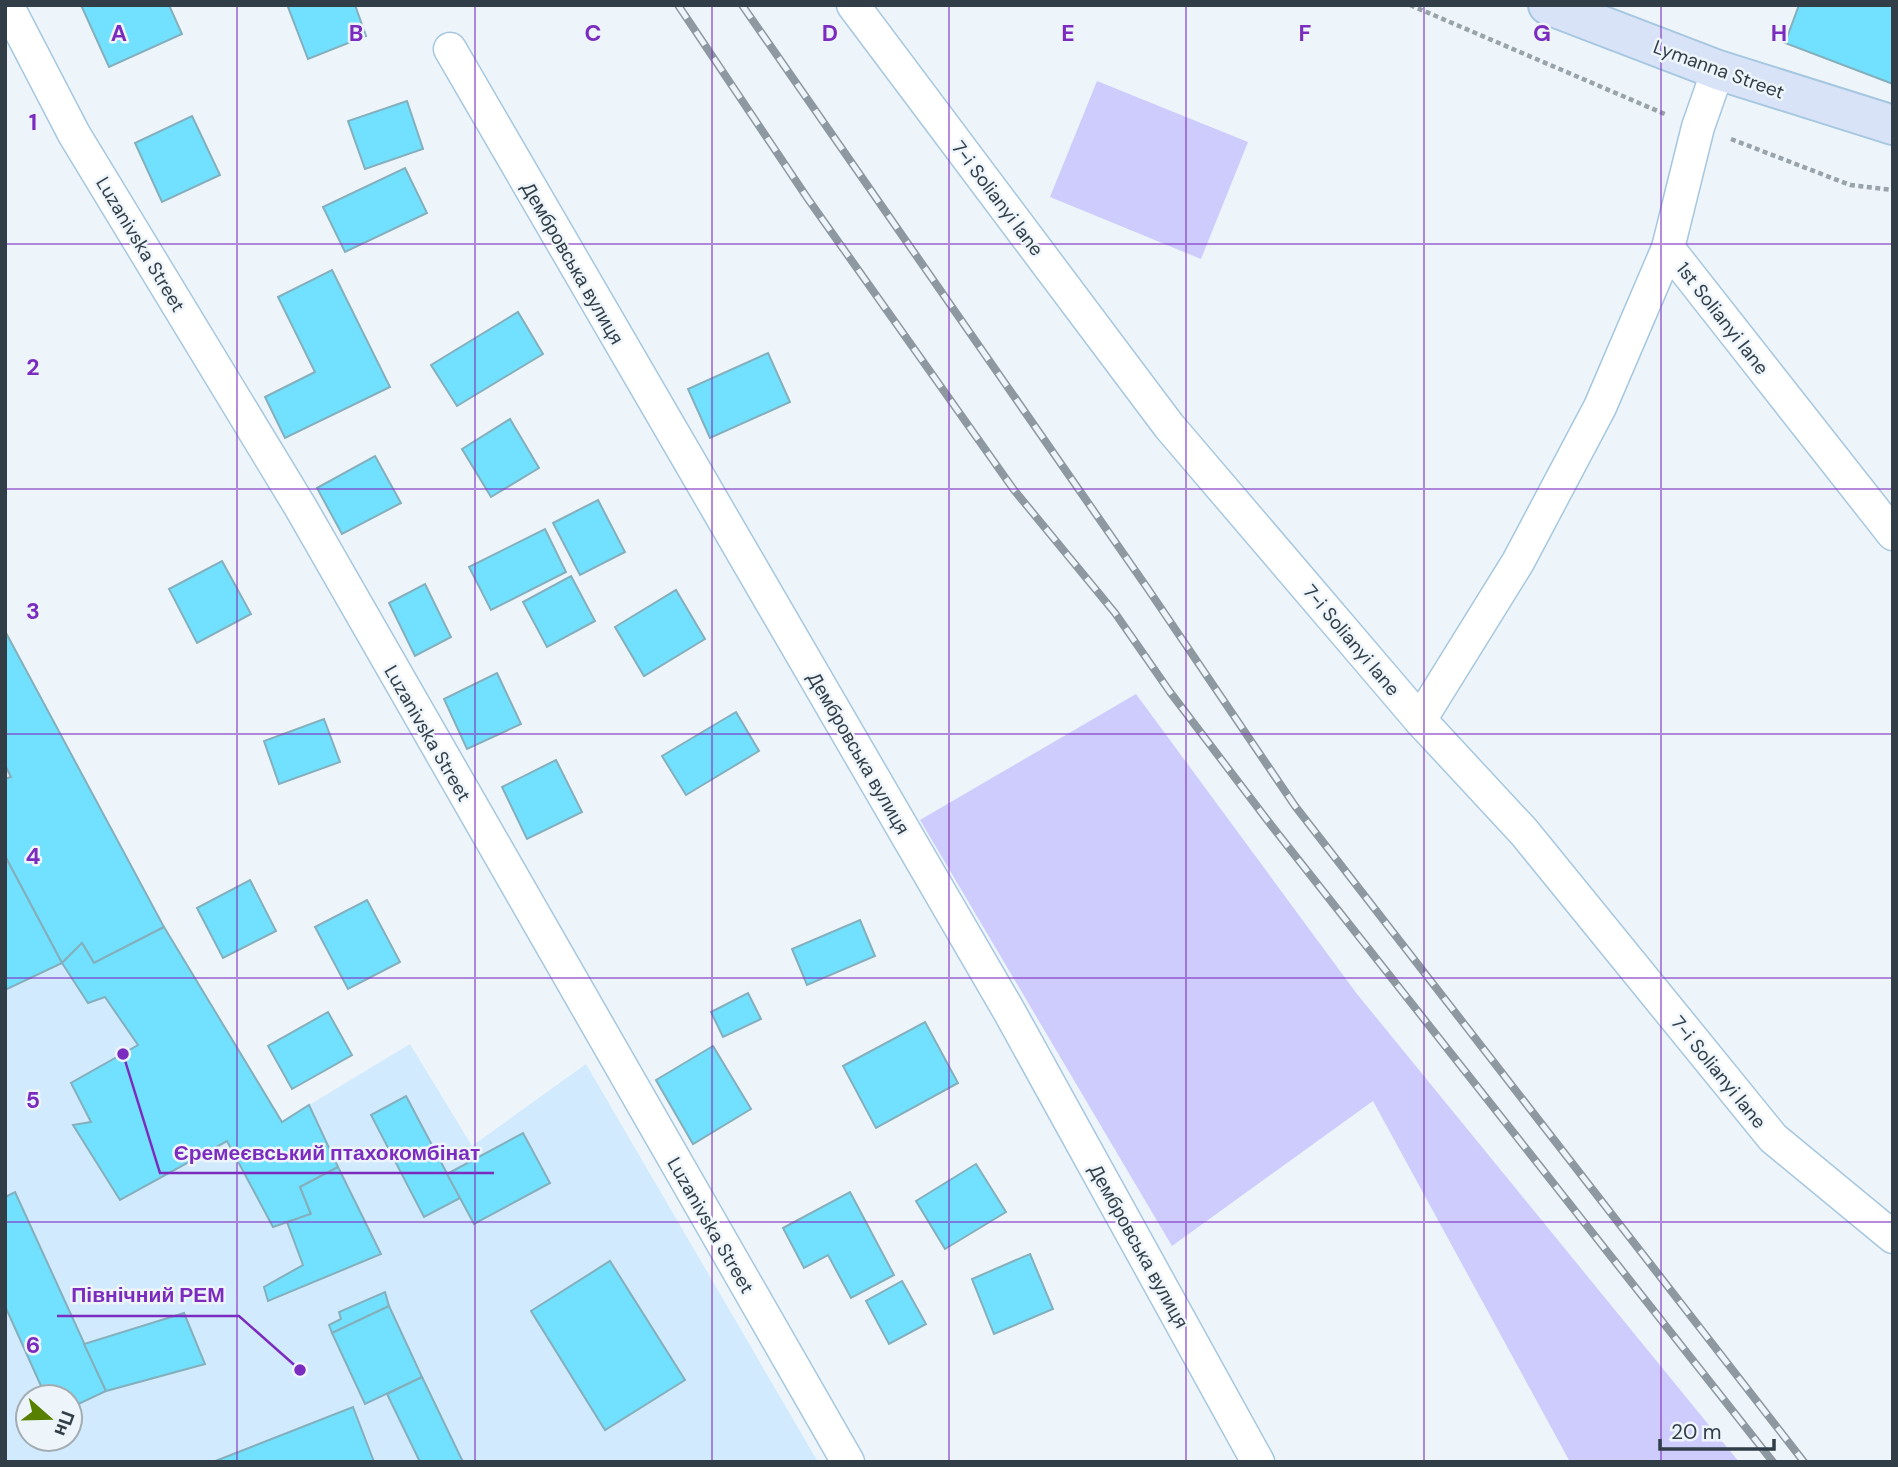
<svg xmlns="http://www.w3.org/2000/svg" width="1898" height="1467" viewBox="0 0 1898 1467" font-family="'DM Sans',sans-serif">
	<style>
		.built { fill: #d2eafd; fill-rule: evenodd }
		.green { fill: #cdccfd }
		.building { fill: #72e0ff; stroke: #84afbc; stroke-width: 2 }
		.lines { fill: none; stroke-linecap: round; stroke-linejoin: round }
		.street-casing { stroke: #a6c7e0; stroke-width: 35 }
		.secondary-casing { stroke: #a6c7e0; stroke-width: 42 }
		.path { stroke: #99a3aa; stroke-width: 4.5; stroke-dasharray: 5 3.5; stroke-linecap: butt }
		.street { stroke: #fff; stroke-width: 32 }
		.secondary { stroke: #d9e3f7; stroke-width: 38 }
		.rail-casing { stroke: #8e98a0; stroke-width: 8 }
		.rail { stroke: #eef5fa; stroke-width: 5; stroke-dasharray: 16; stroke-linecap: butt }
		.grid { fill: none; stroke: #7b2cbf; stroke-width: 2; stroke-opacity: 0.55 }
		.labels { text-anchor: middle; stroke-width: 5; stroke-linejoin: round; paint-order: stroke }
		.street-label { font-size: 19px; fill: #313e48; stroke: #eef5fa }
		.grid-label { font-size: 23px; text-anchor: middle; font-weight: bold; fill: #7b2cbf; stroke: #eef5fa; stroke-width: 5; stroke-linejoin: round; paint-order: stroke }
		.leader { fill: none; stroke: #7b2cbf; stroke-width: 2.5 }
		.callout-dot { fill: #7b2cbf; stroke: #eef5fa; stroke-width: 2.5 }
		.callout-label { font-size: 21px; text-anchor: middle; font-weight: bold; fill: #7b2cbf; stroke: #eef5fa; stroke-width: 5; stroke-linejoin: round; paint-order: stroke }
	</style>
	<rect width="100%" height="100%" fill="#eef5fa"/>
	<path class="built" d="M5,631L164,927L281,1122L410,1044L472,1146L586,1064L818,1462H5ZM28,1397H70V1439H28Z"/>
	<g class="green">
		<polygon points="1097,81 1248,142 1201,259 1050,197"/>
		<polygon points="1136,694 1357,994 1739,1462 1570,1462 1373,1101 1172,1246 920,820"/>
	</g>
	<g class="building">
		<polygon points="81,5 169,5 182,34 109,67"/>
		<polygon points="292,5 355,5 366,36 308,59 288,7"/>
		<polygon points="1799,5 1893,5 1893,84 1785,43"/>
		<polygon points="407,101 423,149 365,169 348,121"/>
		<polygon points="192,116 220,175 162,202 135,143"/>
		<polygon points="405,168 427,213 345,252 323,207"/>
		<polygon points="332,270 390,387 285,438 265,397 315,372 278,297"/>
		<polygon points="518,312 543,354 457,406 431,365"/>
		<polygon points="768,353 790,402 710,438 688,389"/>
		<polygon points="510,419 539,468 491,497 462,449"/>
		<polygon points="375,456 401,503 342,534 317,488"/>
		<polygon points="598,500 625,552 580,575 553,523"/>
		<polygon points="545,529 566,572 491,610 469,567"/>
		<polygon points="222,561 251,614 197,643 169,589"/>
		<polygon points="571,576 595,621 547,647 523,602"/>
		<polygon points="425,584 451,637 415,656 389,603"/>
		<polygon points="676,590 705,639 644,676 615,627"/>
		<polygon points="5,631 164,927 94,963 82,943 62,963 5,856 5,779 11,777 5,765"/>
		<polygon points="497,673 521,724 467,749 444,699"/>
		<polygon points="736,712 759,751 686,795 662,756"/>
		<polygon points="324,719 340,762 279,784 264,741"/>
		<polygon points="556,760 582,812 527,839 502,787"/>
		<polygon points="5,856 62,963 5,990"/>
		<polygon points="250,880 276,931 223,958 197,908"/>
		<polygon points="367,900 400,962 348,989 315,927"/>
		<polygon points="860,920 875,956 807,985 792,949"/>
		<polygon points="164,927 282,1122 309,1105 338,1167 300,1187 311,1214 273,1227 227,1141 120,1200 73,1125 91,1122 71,1083 138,1045 105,997 88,1003 62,963 82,943 94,963"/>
		<polygon points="748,993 761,1019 723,1037 711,1012"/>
		<polygon points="328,1012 352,1055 292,1089 268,1046"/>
		<polygon points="925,1022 958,1083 876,1128 843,1066"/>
		<polygon points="713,1046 751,1109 693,1144 656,1080"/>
		<polygon points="406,1096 460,1198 424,1217 371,1115"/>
		<polygon points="523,1133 550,1183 474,1224 447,1174"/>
		<polygon points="976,1164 1006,1212 945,1249 916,1201"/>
		<polygon points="338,1167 381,1254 268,1301 264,1287 303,1265 287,1222 311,1214 300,1187"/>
		<polygon points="15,1192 106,1391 70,1408 70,1397 46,1397 5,1306 5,1197"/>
		<polygon points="850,1192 894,1275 851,1298 828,1255 804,1268 783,1228"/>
		<polygon points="1030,1254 1053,1309 994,1334 972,1279"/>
		<polygon points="610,1261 685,1380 605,1430 531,1311"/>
		<polygon points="902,1281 926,1324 889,1344 866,1301"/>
		<polygon points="385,1292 389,1306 332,1333 329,1325 341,1319 339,1312"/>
		<polygon points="389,1306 422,1377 365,1404 332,1333"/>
		<polygon points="184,1313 205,1364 106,1391 84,1344"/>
		<polygon points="422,1377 463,1462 420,1462 387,1394"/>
		<polygon points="353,1407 374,1462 213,1462"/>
	</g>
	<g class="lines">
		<g class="street-casing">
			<g id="street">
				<polyline points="7,5 74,134 301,508 848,1462"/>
				<polyline points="853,5 1169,426 1420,720 1524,832 1773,1138 1893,1237"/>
				<polyline points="450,49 1009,1011 1258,1462"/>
				<polyline points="1718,70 1698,127 1668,248 1893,534"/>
				<polyline points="1420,720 1518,562 1600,407 1668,248"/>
			</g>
		</g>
		<g class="secondary-casing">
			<polyline id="secondary" points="1548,5 1718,70 1893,125"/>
		</g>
		<g class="path">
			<polyline points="1410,5 1667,115"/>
			<polyline points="1731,139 1850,185 1893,190"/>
			<polyline points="1893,1462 1893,1461"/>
		</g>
		<use href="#street" class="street"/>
		<use href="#secondary" class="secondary"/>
		<g class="rail-casing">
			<g id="rail">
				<polyline points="678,5 808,199 1014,490 1115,613 1170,692 1271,825 1773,1462"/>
				<polyline points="742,5 1148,589 1295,806 1804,1462"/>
			</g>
		</g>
		<use href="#rail" class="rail"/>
	</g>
	<path class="grid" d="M237,5V1462M475,5V1462M712,5V1462M949,5V1462M1186,5V1462M1424,5V1462M1661,5V1462M5,244H1893M5,489H1893M5,734H1893M5,978H1893M5,1222H1893"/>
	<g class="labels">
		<g class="street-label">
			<text transform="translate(1719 69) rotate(20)" y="7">Lymanna Street</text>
			<text transform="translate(998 198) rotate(53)" y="7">7-i Solianyi lane</text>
			<text transform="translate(141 244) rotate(59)" y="7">Luzanivska Street</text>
			<text transform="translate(573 263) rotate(60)" y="7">Дембровська вулиця</text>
			<text transform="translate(1723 318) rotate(52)" y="7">1st Solianyi lane</text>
			<text transform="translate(1352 640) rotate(50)" y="7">7-i Solianyi lane</text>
			<text transform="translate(428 733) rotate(60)" y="7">Luzanivska Street</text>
			<text transform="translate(859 753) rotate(60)" y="7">Дембровська вулиця</text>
			<text transform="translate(1719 1072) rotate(51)" y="7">7-i Solianyi lane</text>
			<text transform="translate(711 1225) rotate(60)" y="7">Luzanivska Street</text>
			<text transform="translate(1139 1246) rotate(61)" y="7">Дембровська вулиця</text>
		</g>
	</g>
	<g class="grid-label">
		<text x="119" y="41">A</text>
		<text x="356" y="41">B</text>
		<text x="593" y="41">C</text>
		<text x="830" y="41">D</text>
		<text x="1068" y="41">E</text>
		<text x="1305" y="41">F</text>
		<text x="1542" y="41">G</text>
		<text x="1779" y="41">H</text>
		<text x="33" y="130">1</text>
		<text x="33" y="375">2</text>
		<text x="33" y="619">3</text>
		<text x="33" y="864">4</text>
		<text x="33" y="1108">5</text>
		<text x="33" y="1353">6</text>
	</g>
	<path class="leader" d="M123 1054L160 1173H494M300 1370L239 1316H57"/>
	<g class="callout-dot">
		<circle cx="123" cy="1054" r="7"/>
		<circle cx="300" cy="1370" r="7"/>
	</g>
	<g class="callout-label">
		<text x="327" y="1160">Єремеєвський птахокомбінат</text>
		<text x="148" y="1302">Північний РЕМ</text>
	</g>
	<rect width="1898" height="1467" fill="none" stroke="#313e48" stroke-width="14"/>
	<g transform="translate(49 1418) rotate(110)"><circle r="33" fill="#eef5fa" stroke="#a2acb3" stroke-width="2"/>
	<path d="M0-5L12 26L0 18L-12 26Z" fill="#588000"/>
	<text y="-10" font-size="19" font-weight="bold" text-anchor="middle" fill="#313e48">Пн</text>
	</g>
	<path d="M1660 1439v10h114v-10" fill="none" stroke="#313e48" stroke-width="3.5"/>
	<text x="1671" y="1439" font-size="21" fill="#313e48" stroke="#eef5fa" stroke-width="5" paint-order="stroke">20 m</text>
</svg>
